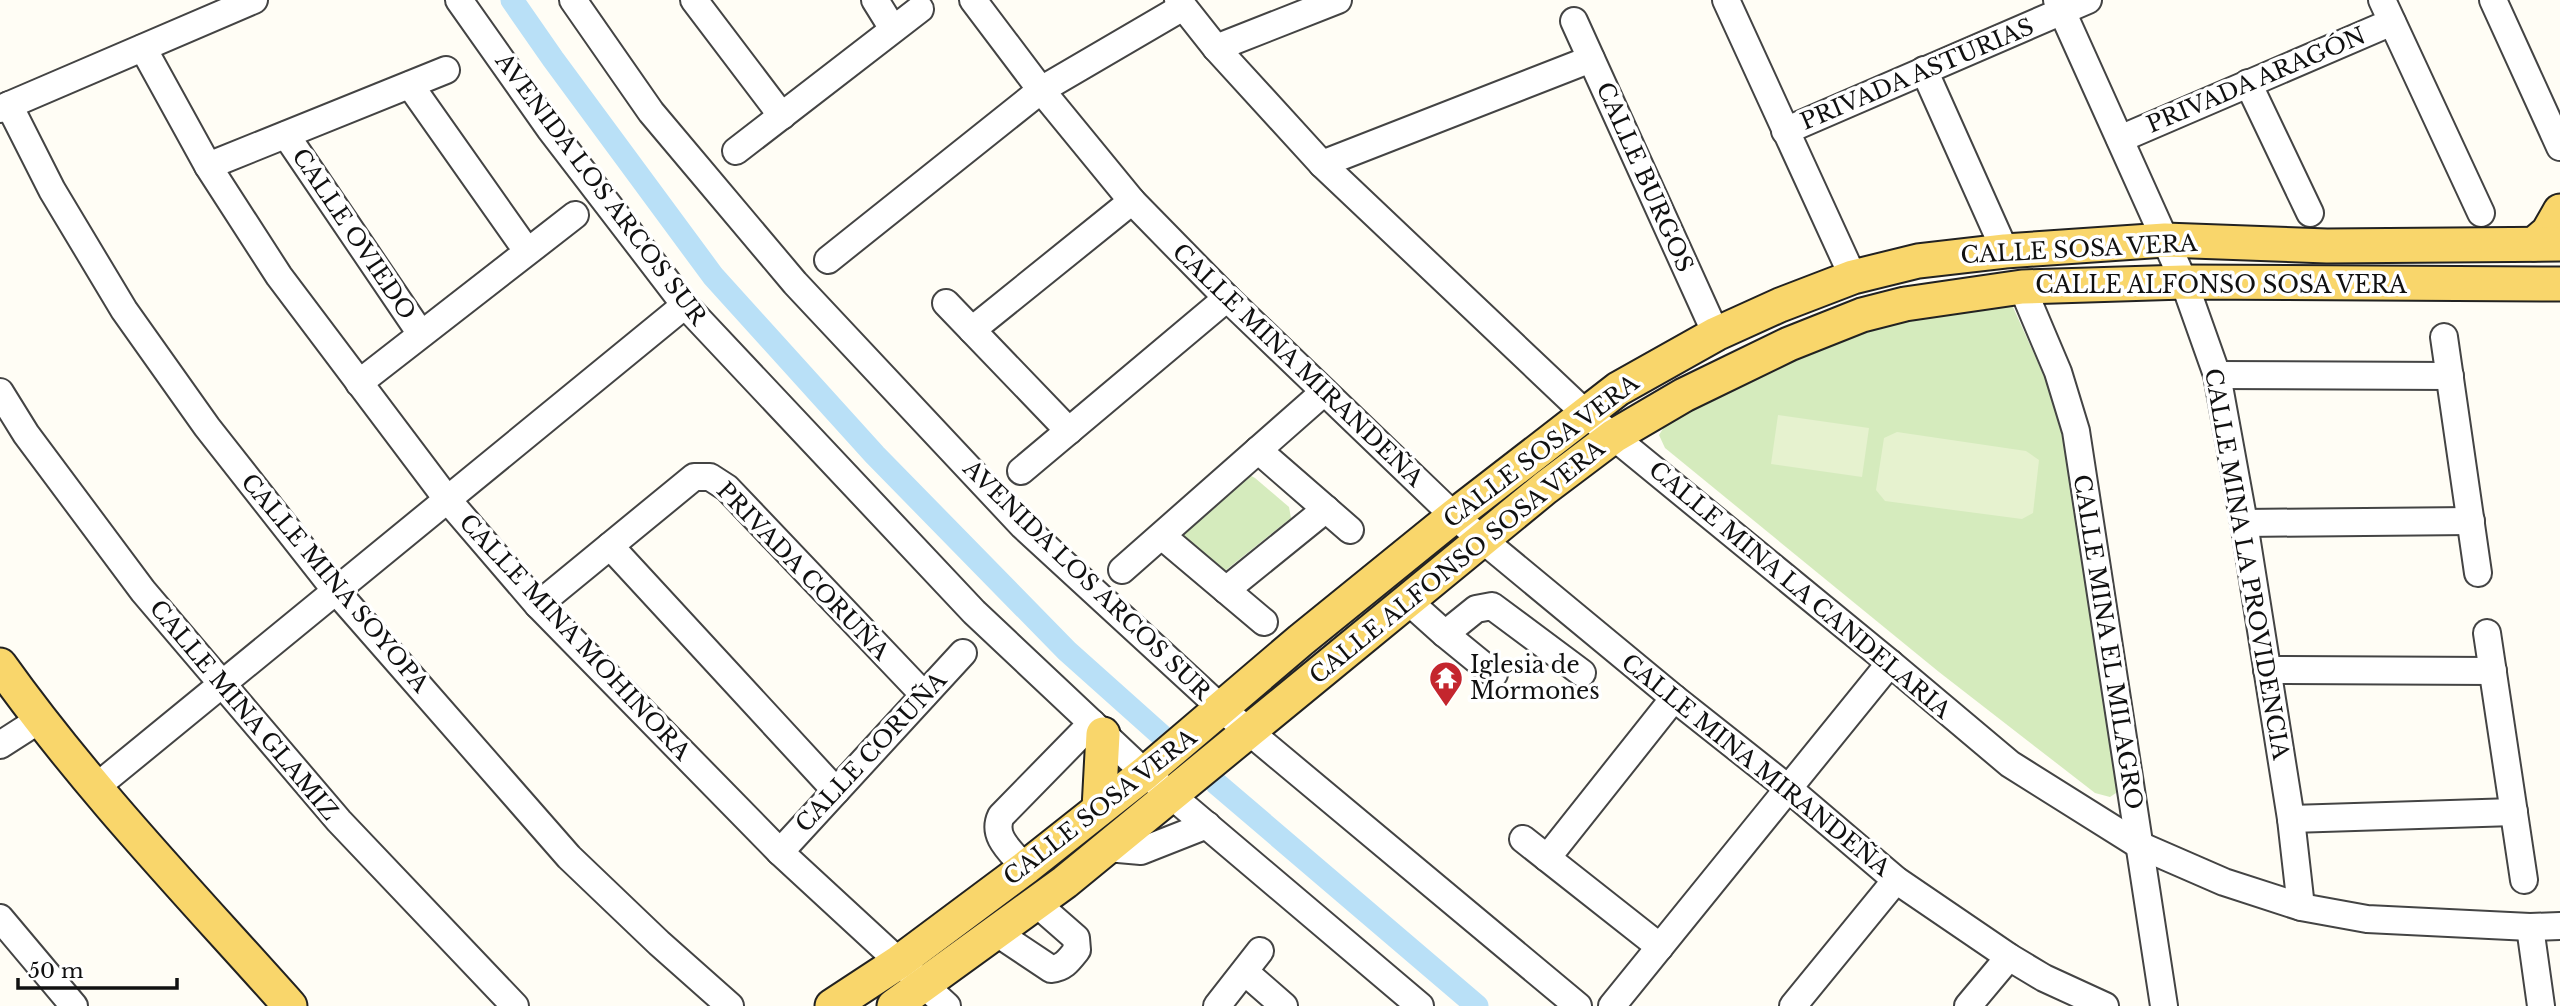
<svg xmlns="http://www.w3.org/2000/svg" width="2560" height="1006" viewBox="0 0 2560 1006" font-family="'Libre Baskerville',serif">
	<style>
		.green { fill: #d5ebbd }
		.pitch { fill: #e6f2cf }
		.lines { fill: none; stroke-linecap: round; stroke-linejoin: round }
		.canal { stroke: #b9e0f7; stroke-width: 23 }
		.minor-casing { stroke: #444; stroke-width: 30 }
		.major-casing { stroke: #222; stroke-width: 37 }
		.minor { stroke: #fff; stroke-width: 26 }
		.major { stroke: #f9d66b; stroke-width: 33 }
		.labels { text-anchor: middle; stroke-width: 7; stroke-linejoin: round; paint-order: stroke }
		.street-label { font-size: 23px; fill: #111; stroke: #fff }
		.poi-label { font-size: 23px; fill: #111; stroke: #fff; text-anchor: start }
	</style>
	<rect width="100%" height="100%" fill="#fffdf5"/>
	<g class="green">
		<polygon points="2008,296 2053,396 2069,452 2118,776 2116,793 2110,797 2095,793 1939,672 1665,448 1659,435 1664,427 1755,374 1897,318"/>
		<polygon points="1242,471 1255,478 1289,507 1291,518 1221,574 1181,532"/>
	</g>
	<g class="pitch">
		<polygon points="1778,415 1869,428 1862,477 1771,464"/>
		<polygon points="1897,432 2026,451 2039,460 2033,513 2022,519 1885,501 1876,490 1884,438"/>
	</g>
	<g class="lines">
		<g class="canal">
			<polyline points="512,0 553,59 713,276 875,455 1067,651 1161,735"/>
			<polyline points="1217,784 1477,1006"/>
		</g>
		<g class="minor-casing">
			<g id="minor">
				<polyline points="459,0 550,129 685,305 974,612 1145,773 1420,1006"/>
				<polyline points="573,0 651,112 795,283 1023,526 1222,709 1578,1006"/>
				<polyline points="694,0 782,116"/>
				<polyline points="875,0 893,29"/>
				<polyline points="973,0 1041,90 1132,201 1227,298 1454,516 1674,698 1789,789 1896,880 2009,957 2044,978 2105,1006"/>
				<polyline points="1178,0 1216,48 1322,164 1586,414 1890,663 2010,764 2139,845 2224,882 2301,907 2367,919 2530,927 2560,926"/>
				<polyline points="1726,0 1853,277"/>
				<polyline points="2057,0 2184,282 2217,375 2244,523 2291,819 2301,907"/>
				<polyline points="2382,0 2481,213"/>
				<polyline points="2493,0 2560,147"/>
				<polyline points="1574,21 1716,334"/>
				<polyline points="143,48 208,166 279,276 447,499 538,605 780,852 947,1006"/>
				<polyline points="1216,48 1338,0"/>
				<polyline points="1924,70 2005,251"/>
				<polyline points="2248,83 2310,213"/>
				<polyline points="410,85 527,251"/>
				<polyline points="9,105 52,190 124,310 207,427 336,591 569,857 659,943 730,1006"/>
				<polyline points="0,109 254,0"/>
				<polyline points="1785,131 2088,0"/>
				<polyline points="286,135 421,334"/>
				<polyline points="2120,139 2392,22"/>
				<polyline points="736,151 920,9"/>
				<polyline points="1322,164 1591,59"/>
				<polyline points="208,166 446,70"/>
				<polyline points="828,260 1041,90 1183,7"/>
				<polyline points="2022,287 2058,372 2076,431 2164,1006"/>
				<polyline points="946,303 1069,431"/>
				<polyline points="972,330 1132,201"/>
				<polyline points="2444,337 2478,573"/>
				<polyline points="2217,375 2450,376"/>
				<polyline points="359,383 575,215"/>
				<polyline points="0,392 26,434 143,591 339,821 515,1006"/>
				<polyline points="1258,450 1350,530"/>
				<polyline points="1021,471 1227,298"/>
				<polyline points="2244,523 2471,521"/>
				<polyline points="1162,536 1264,622"/>
				<polyline points="610,546 836,791"/>
				<polyline points="1122,570 1324,392"/>
				<polyline points="1226,590 1326,509"/>
				<polyline points="1406,599 1445,634 1476,609 1492,606 1582,673"/>
				<polyline points="538,605 694,477 710,477 727,488 924,695"/>
				<polyline points="2487,633 2524,880"/>
				<polyline points="1445,634 1494,674"/>
				<polyline points="2267,670 2493,671"/>
				<polyline points="0,745 39,720"/>
				<polyline points="95,788 685,305"/>
				<polyline points="2291,819 2514,812"/>
				<polyline points="1523,839 1660,947"/>
				<polyline points="1107,848 1141,851 1207,825"/>
				<polyline points="780,852 963,653"/>
				<polyline points="1547,858 1674,698"/>
				<path d="M1025,868C1012,852 991,837 1001,816L1092,723"/>
				<polyline points="0,918 74,1006"/>
				<polyline points="2530,927 2541,1006"/>
				<path d="M997,933L1051,969C1064,968 1069,960 1077,950L1076,938L1036,903"/>
				<polyline points="1245,972 1284,1006"/>
				<polyline points="1217,1006 1260,951"/>
				<polyline points="1612,1006 1890,663"/>
				<polyline points="1793,1006 1896,880"/>
				<polyline points="1968,1006 2009,957"/>
			</g>
		</g>
		<g class="major-casing">
			<g id="major">
				<polyline points="2534,244 2548,232 2560,211"/>
				<path d="M0,665C87,787 191,895 290,1006"/>
				<polyline points="1099,809 1103,734"/>
				<polyline points="832,1006 899,962 1025,868 1145,773 1301,640 1454,516 1618,389 1716,334 1780,305 1853,277 1918,261 2005,251 2165,240 2327,246 2560,244"/>
				<polyline points="894,1006 1065,882 1545,488 1614,436 1684,395 1789,344 1862,315 1905,304 2022,287 2184,282 2560,284"/>
			</g>
		</g>
		<use href="#minor" class="minor"/>
		<use href="#major" class="major"/>
	</g>
	<defs>
		<g id="temple-pin" transform="scale(1.75)"><path d="M0 17L-7.5 6A9.5 9.5 0 1 1 7.5 6Z" fill="#c4262e" stroke="#fff"/><path d="M0-6L5-2H3V0L6.5 2.5H4V6H1.5V3h-3V6H-4V2.5H-6.5L-3 0V-2H-5Z" fill="#fff"/></g>
	</defs>
	<g fill-rule="evenodd">
		<use href="#temple-pin" x="1446" y="678"/>
	</g>
	<g class="labels">
		<g class="street-label">
			<text transform="translate(1917 74) rotate(-23)" y="8">PRIVADA ASTURIAS</text>
			<text transform="translate(2256 80) rotate(-23)" y="8">PRIVADA ARAGÓN</text>
			<text transform="translate(1645 177) rotate(66)" y="8">CALLE BURGOS</text>
			<text transform="translate(601 189) rotate(53)" y="8">AVENIDA LOS ARCOS SUR</text>
			<text transform="translate(354 234) rotate(56)" y="8">CALLE OVIEDO</text>
			<text transform="translate(2079 249) rotate(-3)" y="8">CALLE SOSA VERA</text>
			<text x="2221" y="293">CALLE ALFONSO SOSA VERA</text>
			<text transform="translate(1298 365) rotate(44)" y="8">CALLE MINA MIRANDEÑA</text>
			<text transform="translate(1541 451) rotate(-37)" y="8">CALLE SOSA VERA</text>
			<text transform="translate(1457 562) rotate(-39)" y="8">CALLE ALFONSO SOSA VERA</text>
			<text transform="translate(2247 564) rotate(80)" y="8">CALLE MINA LA PROVIDENCIA</text>
			<text transform="translate(803 571) rotate(46)" y="8">PRIVADA CORUÑA</text>
			<text transform="translate(1087 580) rotate(44)" y="8">AVENIDA LOS ARCOS SUR</text>
			<text transform="translate(335 583) rotate(50)" y="8">CALLE MINA SOYOPA</text>
			<text transform="translate(1800 590) rotate(40)" y="8">CALLE MINA LA CANDELARIA</text>
			<text transform="translate(575 637) rotate(47)" y="8">CALLE MINA MOHINORA</text>
			<text transform="translate(2108 642) rotate(81)" y="8">CALLE MINA EL MILAGRO</text>
			<text transform="translate(244 710) rotate(50)" y="8">CALLE MINA GLAMIZ</text>
			<text transform="translate(871 752) rotate(-47)" y="8">CALLE CORUÑA</text>
			<text transform="translate(1756 765) rotate(39)" y="8">CALLE MINA MIRANDEÑA</text>
			<text transform="translate(1100 807) rotate(-38)" y="8">CALLE SOSA VERA</text>
		</g>
		<g class="poi-label">
			<text x="1470" y="673">Iglesia de<tspan x="1470" dy="26">Mormones</tspan></text>
		</g>
	</g>
	<path d="M18 978v10h159v-10" fill="none" stroke="#111111" stroke-width="3.5"/>
	<text x="28" y="978" font-size="21" fill="#111111" stroke="#ffffff" stroke-width="5" paint-order="stroke">50 m</text>
</svg>
